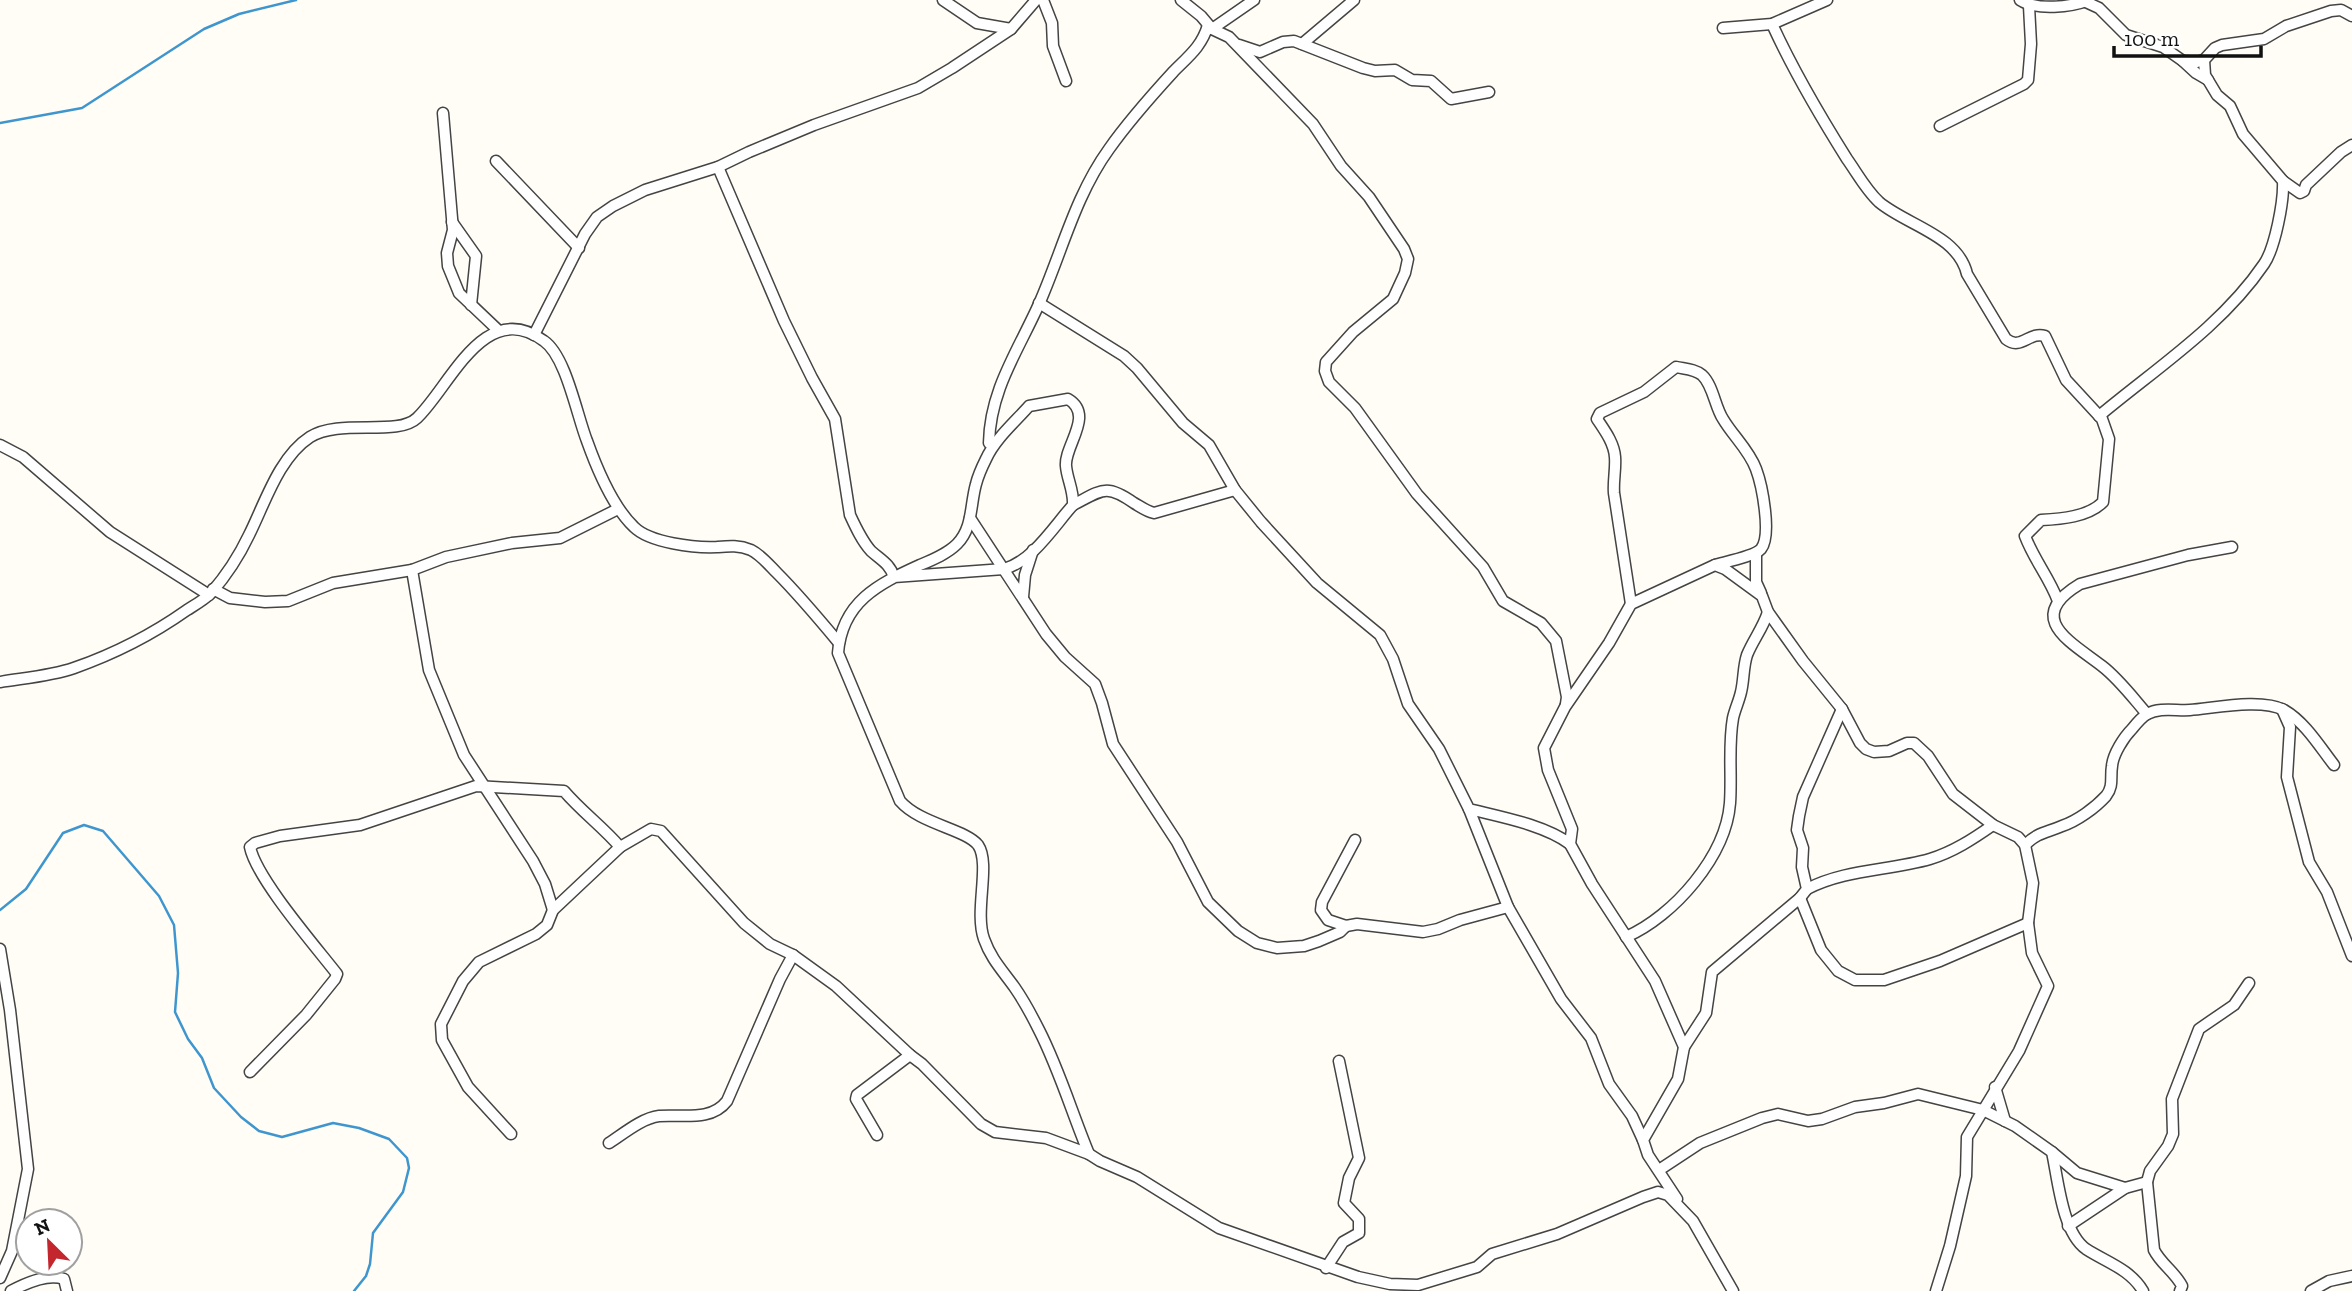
<svg xmlns="http://www.w3.org/2000/svg" width="2352" height="1291" viewBox="0 0 2352 1291" font-family="'Zilla Slab',serif">
	<style>
		.lines { fill: none; stroke-linecap: round; stroke-linejoin: round }
		.stream { stroke: #3f96cf; stroke-width: 2.5 }
		.minor-casing { stroke: #444; stroke-width: 13 }
		.minor { stroke: #fff; stroke-width: 10 }
	</style>
	<rect width="100%" height="100%" fill="#fffdf5"/>
	<g class="lines">
		<g class="stream">
			<polyline points="0,123 82,108 204,29 239,14 296,0"/>
			<polyline points="0,910 26,889 63,833 84,825 103,831 159,896 174,925 178,973 175,1012 188,1039 202,1058 214,1088 241,1117 259,1131 282,1137 333,1123 359,1128 389,1139 407,1158 409,1168 403,1192 373,1233 370,1264 366,1276 354,1291"/>
		</g>
		<g class="minor-casing">
			<g id="minor">
				<polyline points="943,0 977,23 1011,29"/>
				<polyline points="1043,0 1052,23 1053,46 1066,81"/>
				<polyline points="1181,0 1201,16 1212,29 1229,37 1313,124 1341,166 1369,197 1404,249 1408,259 1405,273 1393,299 1353,332 1326,362 1325,371 1329,382 1355,408 1417,494 1483,567 1503,601 1541,623 1556,641 1567,697 1566,704"/>
				<path d="M2020,0C2037,11 2071,7 2089,0"/>
				<polyline points="2086,2 2099,8 2126,35 2163,47 2183,61 2197,62 2204,60"/>
				<path d="M1772,24C1793,70 1820,116 1847,159C1857,173 1866,190 1879,202C1906,225 1958,235 1967,274L2006,339C2021,351 2029,331 2045,336L2066,380L2102,419L2109,439L2103,502C2088,517 2061,519 2041,520L2025,536C2034,560 2049,577 2058,601"/>
				<polyline points="1723,28 1772,24 1827,0"/>
				<polyline points="1212,29 1254,0"/>
				<polyline points="1302,44 1354,0"/>
				<polyline points="1239,45 1260,52 1283,42 1294,41 1363,68 1375,71 1395,70 1412,80 1431,81 1451,99 1489,92"/>
				<polyline points="2183,61 2196,73 2208,80"/>
				<polyline points="443,113 453,230 447,253 448,266 459,293 499,331"/>
				<polyline points="1940,126 2024,84 2028,80 2031,44 2029,6"/>
				<polyline points="496,161 579,248"/>
				<path d="M718,167L784,321L812,378L835,419L850,515C856,528 862,541 871,551C881,560 890,564 894,577"/>
				<polyline points="2283,181 2300,193 2304,191 2306,185 2341,152 2352,145"/>
				<polyline points="452,222 476,256 471,305"/>
				<path d="M1039,303L1124,356L1137,368L1183,423L1209,445L1235,490L1261,522L1317,583L1380,635L1393,659L1408,704L1439,749L1469,809C1501,817 1545,825 1570,844"/>
				<polyline points="534,335 585,234 597,217 613,206 645,190 718,167 749,152 814,125 918,88 952,68 1011,29 1036,0"/>
				<path d="M2099,416C2155,369 2222,326 2264,264C2275,248 2284,201 2283,181L2243,134L2230,106L2217,95L2205,75L2204,60L2215,48L2222,45L2264,39L2286,26L2331,11L2341,10L2352,16"/>
				<path d="M989,443C990,390 1018,351 1039,304C1062,252 1075,196 1109,149C1128,122 1152,95 1174,71C1189,56 1202,46 1208,25"/>
				<polyline points="0,445 23,457 110,532 209,595"/>
				<path d="M1073,505C1102,490 1106,483 1134,503C1141,507 1146,511 1154,513L1235,490"/>
				<polyline points="970,518 1046,634 1065,657 1095,684 1102,703 1113,744 1177,842 1208,902 1238,931 1257,943 1277,948 1304,946 1319,941 1340,932 1346,926"/>
				<polyline points="1756,553 1756,582 1761,593"/>
				<polyline points="412,570 429,670 464,755 533,861 545,884 553,910"/>
				<path d="M894,577L1004,569C1033,561 1054,526 1073,505C1074,491 1067,479 1066,466C1064,446 1095,415 1068,399L1029,406C1015,422 995,439 986,459C982,467 978,476 976,484C970,505 973,528 957,544C947,554 932,560 920,565C878,584 842,602 838,653L900,801C920,824 965,829 978,845C991,864 974,911 984,939C991,959 1003,971 1015,988C1024,1001 1032,1016 1039,1030C1059,1069 1072,1113 1089,1154"/>
				<polyline points="213,589 230,598 265,602 288,601 333,583 412,570 446,557 512,543 560,538 618,509"/>
				<polyline points="1023,597 1025,575 1033,550"/>
				<path d="M1631,604L1614,493C1613,481 1616,469 1615,457C1614,443 1605,431 1597,419L1600,413L1644,392L1676,367C1685,369 1695,369 1702,375C1713,385 1715,407 1723,419C1733,436 1749,450 1756,469C1762,485 1772,535 1761,549C1755,556 1725,562 1715,565"/>
				<path d="M0,682C24,678 51,676 74,668C114,654 153,634 187,610C195,605 204,600 211,593C225,577 240,554 249,535C265,503 279,457 310,437C340,418 397,437 417,418C450,387 484,297 544,341C566,356 577,416 587,441C597,469 613,507 634,527C650,543 695,548 717,547C729,546 739,545 751,550C761,555 769,565 777,573C799,595 819,619 839,643"/>
				<polyline points="2282,709 2290,727 2287,777 2309,862 2327,892 2352,956"/>
				<path d="M2147,714C2133,698 2119,679 2102,666C2071,642 2023,618 2080,584L2188,555L2232,547"/>
				<polyline points="1469,809 1508,907 1561,999 1591,1038 1609,1084 1632,1116 1643,1140"/>
				<polyline points="1355,840 1322,902 1321,910 1328,920 1346,926 1357,924 1423,932 1438,929 1460,920 1508,907"/>
				<path d="M2025,845C2038,832 2046,833 2062,826C2077,821 2095,808 2106,796C2114,786 2110,777 2112,766C2113,754 2124,737 2132,729C2136,724 2142,717 2147,714C2160,707 2176,711 2190,710C2215,708 2261,698 2284,710C2305,722 2320,747 2334,765"/>
				<path d="M1807,889C1846,869 1888,871 1930,859C1953,852 1973,839 1993,825"/>
				<polyline points="1800,898 1821,950 1838,971 1855,980 1884,980 1940,961 2028,923"/>
				<path d="M1626,937C1674,916 1726,856 1730,803C1732,774 1728,746 1733,718C1735,709 1739,701 1741,692C1744,680 1743,667 1747,655C1753,640 1763,628 1768,612"/>
				<polyline points="0,949 10,1010 28,1169 12,1251 0,1278"/>
				<polyline points="1684,1047 1706,1013 1712,972 1800,898 1807,889 1802,867 1803,848 1797,830 1799,816 1803,797 1842,709"/>
				<path d="M250,1072L306,1015L335,979L337,974C316,947 256,878 250,847L255,843L280,836L360,825L476,786L564,791C582,812 603,827 620,847"/>
				<polyline points="1995,1087 2005,1121"/>
				<polyline points="511,1134 468,1087 442,1040 441,1024 463,981 479,962 536,934 547,925 553,910 620,847 651,829 661,831 744,923 770,944 793,955 836,986 910,1055 922,1064 981,1124 995,1132 1046,1138 1089,1154 1100,1161 1137,1177 1219,1228 1358,1277 1390,1284 1418,1285 1477,1267 1492,1254 1557,1234 1643,1197 1658,1192 1668,1195 1693,1221 1733,1291"/>
				<polyline points="877,1135 856,1099 857,1095 910,1055"/>
				<path d="M609,1143C623,1134 642,1118 659,1116C682,1114 711,1122 727,1101L780,979L793,955"/>
				<polyline points="2052,1152 2077,1173 2125,1188"/>
				<path d="M1659,1170L1700,1143L1762,1118L1778,1114L1808,1121L1822,1119L1855,1107L1884,1103L1918,1094L1983,1110L2015,1126L2052,1152C2058,1179 2062,1232 2086,1249C2106,1262 2130,1269 2143,1291"/>
				<polyline points="1677,1199 1648,1155 1643,1140 1678,1079 1684,1047 1655,981 1592,884 1570,844 1572,829 1548,770 1544,748 1565,707 1609,643 1631,604 1715,565 1725,569 1762,596 1768,612 1803,661 1842,709 1860,743 1866,749 1874,752 1889,751 1907,743 1914,743 1928,756 1953,794 1993,825 2018,837 2025,845 2033,883 2028,923 2032,953 2048,986 2019,1051 1967,1137 1966,1176 1950,1246 1936,1291"/>
				<polyline points="2068,1226 2125,1188 2147,1182"/>
				<polyline points="1326,1268 1343,1242 1359,1233 1359,1219 1344,1203 1349,1178 1359,1158 1339,1061"/>
				<path d="M11,1291C26,1283 48,1273 64,1279L67,1291"/>
				<path d="M2180,1291L2182,1286C2175,1272 2161,1264 2154,1250L2147,1182L2150,1171L2168,1146L2173,1134L2172,1099L2199,1029L2234,1005L2249,983"/>
				<polyline points="2311,1291 2329,1281 2352,1276"/>
			</g>
		</g>
		<use href="#minor" class="minor"/>
	</g>
	<g transform="translate(49 1242) rotate(336)"><circle r="33" fill="#ffffff" stroke="#a0a0a0" stroke-width="2"/>
	<path d="M0-5L12 26L0 18L-12 26Z" fill="#c4262e"/>
	<text y="-10" font-size="19" font-weight="bold" text-anchor="middle" fill="#111111">N</text>
	</g>
	<path d="M2114 46v10h147v-10" fill="none" stroke="#111111" stroke-width="3.5"/>
	<text x="2124" y="46" font-size="21" fill="#111111" stroke="#ffffff" stroke-width="5" paint-order="stroke">100 m</text>
</svg>
